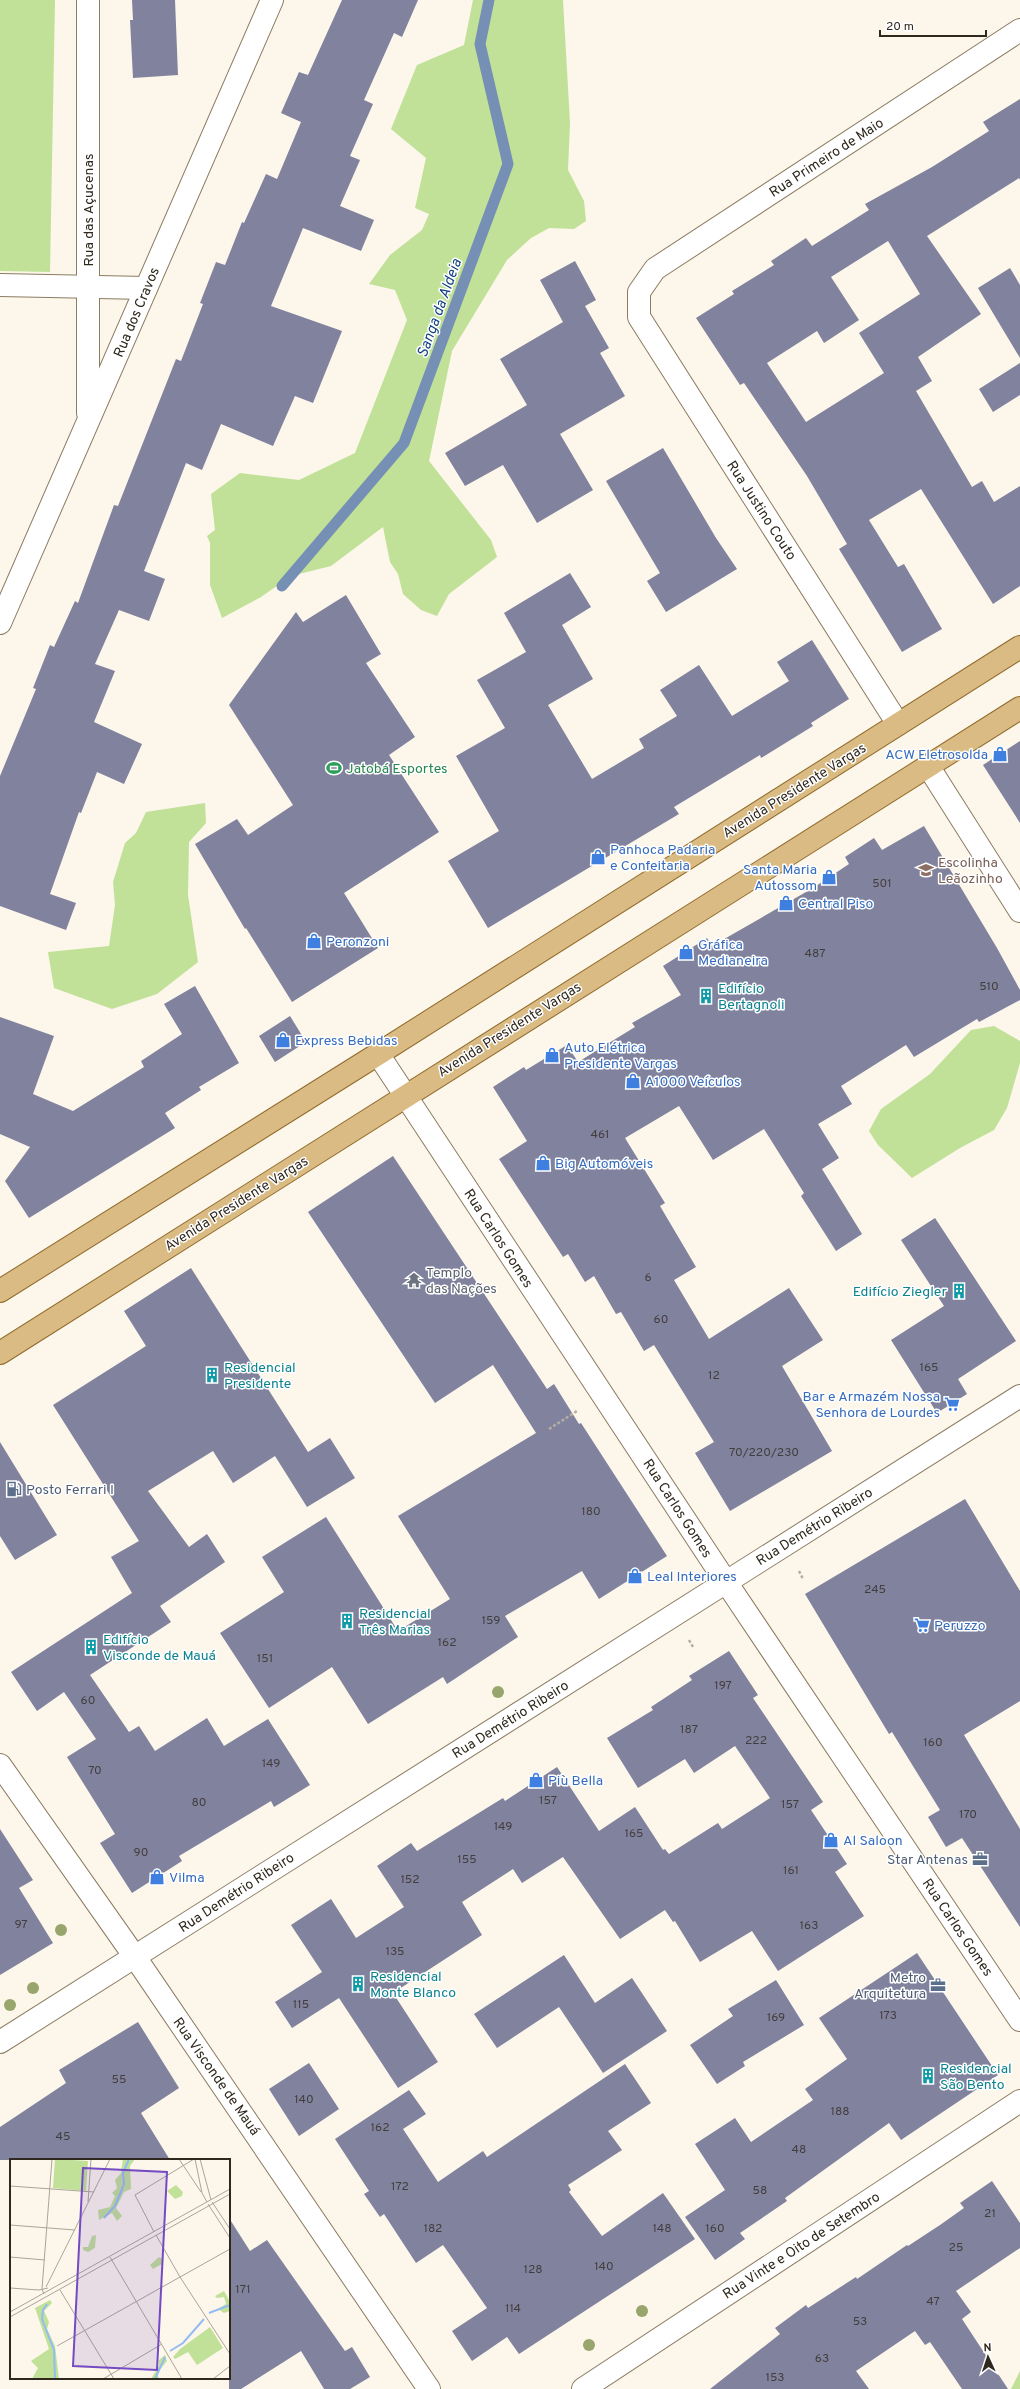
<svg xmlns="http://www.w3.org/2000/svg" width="1020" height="2389" viewBox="0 0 1020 2389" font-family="Overpass,sans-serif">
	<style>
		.green { fill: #c0e197 }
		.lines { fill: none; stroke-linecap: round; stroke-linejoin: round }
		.stream { stroke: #7590b4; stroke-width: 11 }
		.building { fill: #80829e; fill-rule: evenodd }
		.minor-casing { stroke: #8b7b61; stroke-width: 24 }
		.major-casing { stroke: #8f6a2a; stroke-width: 24 }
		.path { stroke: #b5aea3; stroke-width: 2.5; stroke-dasharray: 3 2; stroke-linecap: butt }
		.minor { stroke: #fff; stroke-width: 22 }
		.major { stroke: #dabb83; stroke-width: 22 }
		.tree { fill: #98a56c }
		.labels { text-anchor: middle; stroke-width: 3; stroke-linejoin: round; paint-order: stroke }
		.number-label { font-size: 12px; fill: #433e3e }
		.street-label { font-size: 14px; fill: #2f281e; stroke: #fff }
		.shop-label { font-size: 14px; fill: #366cbe; stroke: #fff; text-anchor: start }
		.leisure-label { font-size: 14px; fill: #27864d; stroke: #fff; text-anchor: start }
		.education-label { font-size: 14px; fill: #785e54; stroke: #fff; text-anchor: start }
		.culture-label { font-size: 14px; fill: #0d838f; stroke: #fff; text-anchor: start }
		.worship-label { font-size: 14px; fill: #5b616d; stroke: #fff; text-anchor: start }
		.service-label { font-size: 14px; fill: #4e5e75; stroke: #fff; text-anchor: end }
		.water-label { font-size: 15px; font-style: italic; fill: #114281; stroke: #fff }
		.inset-river { fill: none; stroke: #93bcf5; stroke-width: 2 }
		.inset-road { fill: none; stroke: #aba498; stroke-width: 1 }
		.view { fill: #744bc3; fill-opacity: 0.15; stroke: #744bc3; stroke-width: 2 }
		.inset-edge { fill: none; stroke: #2f281e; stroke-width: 2 }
	</style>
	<rect width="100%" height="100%" fill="#fdf6ea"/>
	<g class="green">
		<polygon points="0,0 55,0 50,272 0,271"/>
		<polygon points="473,0 563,0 570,123 568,170 584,201 586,221 574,229 549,228 531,238 507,260 452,351 429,461 491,540 497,557 449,594 437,616 421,610 403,594 398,574 390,562 383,527 331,566 291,576 261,597 222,618 210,585 210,543 207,536 215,530 211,494 240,473 299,480 355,453 407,320 395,290 369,284 390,255 422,230 429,214 415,208 426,158 391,129 417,65 464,45"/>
		<polygon points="205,803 206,823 189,842 188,895 198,962 157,994 112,1009 54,988 48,952 109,946 115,905 113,882 125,843 136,833 146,812"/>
		<polygon points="994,1026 1020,1041 1020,1063 1007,1108 994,1130 960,1148 912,1178 878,1145 869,1131 881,1109 930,1074 971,1030"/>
		<polygon points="1020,2371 1020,2389 1011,2389"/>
	</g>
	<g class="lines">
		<polyline class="stream" points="282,586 404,443 508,164 480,44 489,0"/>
	</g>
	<g class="building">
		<polygon points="132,0 175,0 178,75 133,78 130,20 133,20"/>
		<polygon points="342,0 418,0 402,37 394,33 364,100 373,104 350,156 360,160 340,206 374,220 361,251 303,228 271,306 342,331 313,403 295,396 273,446 221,424 202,470 186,463 144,571 165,579 149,621 119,610 95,664 115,671 94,722 142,744 124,784 97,772 81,813 79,812 50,894 76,903 66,930 0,906 0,776 36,689 33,688 50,645 54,647 75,601 78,603 114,505 118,506 176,359 181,361 203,304 200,303 216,262 225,265 242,222 244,223 266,174 277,179 301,122 281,113 299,72 308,75"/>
		<path d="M1020,99V180L1019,178L927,236L981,314L918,357L932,381L916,391L972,487L982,481L994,502L1020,486V586L993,604L921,489L869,520L898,567L904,564L942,629L902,652L839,549L847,544L807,476L744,383L740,385L696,318L734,294L732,291L774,265L771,261L806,238L812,246L869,210L865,204L932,167L989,131L983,122ZM888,241L920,294L859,333L884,373L806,422L767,363L817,331L824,343L859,320L831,277Z"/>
		<polygon points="575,261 596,300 585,306 609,348 600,353 625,396 560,434 593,490 537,523 503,465 465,486 445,453 527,405 500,359 563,322 540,280"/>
		<polygon points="1010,268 1020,285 1020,358 978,288"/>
		<polygon points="1020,363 1020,395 993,412 979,389"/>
		<polygon points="663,448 716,538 737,569 666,612 647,581 660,573 606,481"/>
		<polygon points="570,573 591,607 562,625 593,679 548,705 592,779 644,748 639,739 677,716 660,690 699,665 732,716 789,681 777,662 812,640 849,699 811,723 813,726 761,758 760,755 674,807 679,814 488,928 448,861 499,831 456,756 505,728 477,680 526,652 504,613"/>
		<polygon points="346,595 381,654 366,663 415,737 389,755 439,832 344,893 378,948 292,1002 246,928 245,929 195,844 237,819 248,835 293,805 229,705 296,612 303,622"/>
		<polygon points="1020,741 1020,823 983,765"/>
		<polygon points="924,826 997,948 1020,990 1020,1000 979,1022 977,1019 914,1057 906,1045 841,1086 852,1104 818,1124 839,1158 822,1169 862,1234 836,1251 801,1196 804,1193 764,1129 713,1160 679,1106 625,1138 665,1203 660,1206 696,1267 674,1280 709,1339 789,1288 823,1340 782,1366 832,1451 730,1511 695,1453 714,1442 654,1345 644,1351 621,1312 616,1314 594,1276 585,1282 568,1254 563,1257 499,1159 527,1141 493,1087 524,1067 526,1070 567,1045 578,1062 635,1027 632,1023 681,995 663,966 707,938 712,946 813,888 849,864 845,857 874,838 882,850"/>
		<polygon points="195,986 239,1063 199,1087 201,1090 165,1113 175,1128 29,1218 5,1181 30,1147 0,1134 0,1017 54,1036 33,1094 73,1111 144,1067 141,1061 182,1034 164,1004"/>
		<polygon points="290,1016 306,1042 275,1062 259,1036"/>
		<polygon points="393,1156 547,1389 554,1384 579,1424 581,1423 667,1556 599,1599 582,1571 505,1616 518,1637 447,1684 443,1677 368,1724 332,1667 269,1708 220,1633 284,1592 262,1557 326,1517 398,1631 450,1599 398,1516 536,1433 493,1365 435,1403 308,1212"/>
		<polygon points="935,1218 1016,1341 958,1379 967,1394 937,1413 891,1340 944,1306 901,1240"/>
		<polygon points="191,1268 308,1452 330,1438 355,1478 307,1507 275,1456 233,1483 213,1451 148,1491 189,1547 207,1534 225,1562 160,1606 171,1622 90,1675 129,1732 139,1726 155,1751 207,1718 224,1746 268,1719 310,1785 274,1807 271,1801 179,1856 182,1861 132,1893 100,1843 115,1834 67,1757 96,1739 64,1692 37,1711 11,1672 132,1593 111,1557 139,1541 53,1405 146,1346 124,1311"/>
		<polygon points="0,1442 57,1535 15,1560 0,1536"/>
		<polygon points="965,1499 1020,1591 1020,1701 964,1735 1020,1829 1020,1927 962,1838 946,1847 928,1817 940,1810 892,1732 889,1734 805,1594"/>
		<polygon points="729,1651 758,1695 753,1698 823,1802 811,1810 847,1864 835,1872 864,1916 778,1971 752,1931 700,1962 675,1921 673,1922 665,1910 620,1939 563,1857 522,1883 513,1869 462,1902 482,1935 393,1993 438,2062 398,2088 339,1998 292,2028 275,2002 322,1972 291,1925 331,1899 356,1938 404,1907 377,1866 411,1843 417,1851 503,1798 505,1801 557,1767 599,1831 635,1807 663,1850 665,1849 669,1854 718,1823 722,1829 770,1798 735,1746 694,1773 685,1759 638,1788 607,1738 653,1710 651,1707 692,1680 689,1676"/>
		<polygon points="0,1829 33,1880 19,1888 53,1943 0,1975"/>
		<polygon points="917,1953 998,2075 901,2140 889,2123 785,2198 787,2201 740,2233 745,2239 715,2260 685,2217 725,2190 695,2144 735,2118 751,2142 813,2100 805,2089 847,2059 819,2018"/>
		<polygon points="564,1955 595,2003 632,1978 667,2031 603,2073 559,2007 497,2048 474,2014"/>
		<polygon points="776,1980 804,2025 743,2062 745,2066 717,2084 690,2045 733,2016 728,2009"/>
		<polygon points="138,2022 179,2088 141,2113 170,2160 0,2160 0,2127 66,2083 59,2070"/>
		<polygon points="309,2063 339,2109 299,2136 269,2089"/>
		<polygon points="625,2064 651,2103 608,2131 622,2150 568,2185 571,2190 569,2192 602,2236 663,2193 695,2239 519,2354 507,2337 472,2361 452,2331 487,2308 443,2245 416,2263 384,2214 380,2217 364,2194 369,2191 335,2139 409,2090 426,2114 403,2129 438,2182 483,2151 487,2157"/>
		<polygon points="992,2181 1020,2223 1020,2248 956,2291 971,2312 962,2319 1008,2389 962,2389 930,2342 925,2345 915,2331 856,2371 869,2389 710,2389 780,2334 775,2328 806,2305 808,2308 856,2277 857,2279 907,2245 908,2246 940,2225 964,2208 960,2203"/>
		<polygon points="229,2218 250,2251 267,2240 345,2351 352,2347 370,2377 350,2389 324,2389 301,2351 241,2389 229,2389"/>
	</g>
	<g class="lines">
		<g class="minor-casing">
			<g id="minor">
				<polyline points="88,0 88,413"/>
				<polyline points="0,285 146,288"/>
				<polyline points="0,623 272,0"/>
				<polyline points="898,724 639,317 639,292 655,269 1020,30"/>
				<polyline points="928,766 1020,911"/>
				<polyline points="378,1054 726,1582 1020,2020"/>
				<polyline points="0,1765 135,1957 429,2389"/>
				<polyline points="0,2042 1020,1396"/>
				<polyline points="583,2389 1020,2101"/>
			</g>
		</g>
		<g class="major-casing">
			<g id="major">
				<polyline points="0,1291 378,1054 1020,647"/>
				<polyline points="0,1353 1020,708"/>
			</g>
		</g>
		<g class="path">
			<polyline points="549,1429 577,1411"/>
			<polyline points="799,1571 803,1579"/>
			<polyline points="689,1640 693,1647"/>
		</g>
		<use href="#minor" class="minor"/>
		<use href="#major" class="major"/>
	</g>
	<g class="tree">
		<circle cx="498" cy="1692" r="6"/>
		<circle cx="61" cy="1930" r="6"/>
		<circle cx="33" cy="1988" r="6"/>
		<circle cx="10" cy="2005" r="6"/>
		<circle cx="642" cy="2311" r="6"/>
		<circle cx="589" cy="2345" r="6"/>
	</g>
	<defs>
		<g id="shop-bare" transform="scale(1.2)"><path d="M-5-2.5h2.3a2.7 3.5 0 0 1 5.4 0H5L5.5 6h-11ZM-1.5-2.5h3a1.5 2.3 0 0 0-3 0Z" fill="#3f7fe0" stroke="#fff" stroke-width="2.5" paint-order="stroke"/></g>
		<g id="stadium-bare" transform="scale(1.2)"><path d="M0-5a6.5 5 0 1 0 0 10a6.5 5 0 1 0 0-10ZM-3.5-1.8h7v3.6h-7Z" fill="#2e9e5b" stroke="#fff" stroke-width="2.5" paint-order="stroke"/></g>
		<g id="school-bare" transform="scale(1.2)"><path d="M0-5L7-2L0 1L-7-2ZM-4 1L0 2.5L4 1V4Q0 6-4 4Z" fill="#8d6e63" stroke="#fff" stroke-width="2.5" paint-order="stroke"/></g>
		<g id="building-bare" transform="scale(1.2)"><path d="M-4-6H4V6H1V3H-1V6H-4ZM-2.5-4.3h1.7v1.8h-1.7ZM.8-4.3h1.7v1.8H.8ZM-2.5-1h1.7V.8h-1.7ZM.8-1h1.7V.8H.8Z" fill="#0f9aa8" stroke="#fff" stroke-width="2.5" paint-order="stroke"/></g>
		<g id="temple-bare" transform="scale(1.2)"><path d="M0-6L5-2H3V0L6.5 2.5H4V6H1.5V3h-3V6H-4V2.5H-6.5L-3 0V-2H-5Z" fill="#6b7280" stroke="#fff" stroke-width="2.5" paint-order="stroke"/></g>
		<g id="supermarket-bare" transform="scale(1.2)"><path d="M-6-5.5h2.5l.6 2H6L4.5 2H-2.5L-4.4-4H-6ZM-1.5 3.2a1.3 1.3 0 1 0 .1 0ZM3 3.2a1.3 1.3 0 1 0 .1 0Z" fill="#3f7fe0" stroke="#fff" stroke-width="2.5" paint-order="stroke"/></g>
		<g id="fuel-bare" transform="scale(1.2)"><path d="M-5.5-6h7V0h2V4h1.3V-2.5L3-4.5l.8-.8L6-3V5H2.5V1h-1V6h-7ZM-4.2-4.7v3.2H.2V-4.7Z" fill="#5c6f8a" stroke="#fff" stroke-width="2.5" paint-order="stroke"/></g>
		<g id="office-bare" transform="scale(1.2)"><path d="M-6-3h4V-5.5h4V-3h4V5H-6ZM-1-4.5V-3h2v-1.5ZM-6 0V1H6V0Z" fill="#5c6f8a" stroke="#fff" stroke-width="2.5" paint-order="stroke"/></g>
	</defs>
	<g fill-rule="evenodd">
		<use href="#shop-bare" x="1000" y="754"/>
		<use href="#stadium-bare" x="334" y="768"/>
		<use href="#shop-bare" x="598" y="857"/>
		<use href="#school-bare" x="926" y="870"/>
		<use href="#shop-bare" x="829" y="877"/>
		<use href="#shop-bare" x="786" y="903"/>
		<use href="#shop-bare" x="314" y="941"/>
		<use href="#shop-bare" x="686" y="952"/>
		<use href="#building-bare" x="706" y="996"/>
		<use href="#shop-bare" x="283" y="1040"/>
		<use href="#shop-bare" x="552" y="1055"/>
		<use href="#shop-bare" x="633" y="1081"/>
		<use href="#shop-bare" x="543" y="1163"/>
		<use href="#temple-bare" x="414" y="1280"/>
		<use href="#building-bare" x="959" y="1291"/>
		<use href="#building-bare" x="212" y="1375"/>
		<use href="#supermarket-bare" x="952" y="1404"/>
		<use href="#fuel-bare" x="14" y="1489"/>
		<use href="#shop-bare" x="635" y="1576"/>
		<use href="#building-bare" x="347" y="1621"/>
		<use href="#supermarket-bare" x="922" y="1625"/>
		<use href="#building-bare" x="91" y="1647"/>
		<use href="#shop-bare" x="536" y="1780"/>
		<use href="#shop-bare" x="831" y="1840"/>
		<use href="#office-bare" x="980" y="1859"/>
		<use href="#shop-bare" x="157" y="1877"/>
		<use href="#building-bare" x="358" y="1984"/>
		<use href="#office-bare" x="938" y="1985"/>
		<use href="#building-bare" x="928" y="2076"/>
	</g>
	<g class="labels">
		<g class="number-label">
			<text x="882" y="887">501</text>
			<text x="815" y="957">487</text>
			<text x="989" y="990">510</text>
			<text x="600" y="1138">461</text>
			<text x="648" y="1281">6</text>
			<text x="661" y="1323">60</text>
			<text x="929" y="1371">165</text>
			<text x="714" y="1379">12</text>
			<text x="764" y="1456">70/220/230</text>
			<text x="591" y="1515">180</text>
			<text x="875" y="1593">245</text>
			<text x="491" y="1624">159</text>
			<text x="447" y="1646">162</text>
			<text x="265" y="1662">151</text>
			<text x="723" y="1689">197</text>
			<text x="88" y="1704">60</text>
			<text x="689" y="1733">187</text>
			<text x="756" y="1744">222</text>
			<text x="933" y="1746">160</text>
			<text x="271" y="1767">149</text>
			<text x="95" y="1774">70</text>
			<text x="548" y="1804">157</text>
			<text x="199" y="1806">80</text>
			<text x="790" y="1808">157</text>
			<text x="968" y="1818">170</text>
			<text x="503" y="1830">149</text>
			<text x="634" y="1837">165</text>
			<text x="141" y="1856">90</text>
			<text x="467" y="1863">155</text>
			<text x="791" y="1874">161</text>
			<text x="410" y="1883">152</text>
			<text x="21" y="1928">97</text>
			<text x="809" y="1929">163</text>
			<text x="395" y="1955">135</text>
			<text x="301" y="2008">115</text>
			<text x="888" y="2019">173</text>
			<text x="776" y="2021">169</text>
			<text x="119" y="2083">55</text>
			<text x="304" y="2103">140</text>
			<text x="840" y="2115">188</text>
			<text x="380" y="2131">162</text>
			<text x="63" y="2140">45</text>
			<text x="799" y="2153">48</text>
			<text x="400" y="2190">172</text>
			<text x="760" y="2194">58</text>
			<text x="990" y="2217">21</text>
			<text x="433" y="2232">182</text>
			<text x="662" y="2232">148</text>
			<text x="715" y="2232">160</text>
			<text x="956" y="2251">25</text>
			<text x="604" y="2270">140</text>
			<text x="533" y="2273">128</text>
			<text x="243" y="2293">171</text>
			<text x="933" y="2305">47</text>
			<text x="513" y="2312">114</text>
			<text x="860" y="2325">53</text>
			<text x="822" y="2362">63</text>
			<text x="775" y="2381">153</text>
		</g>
		<g class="street-label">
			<text transform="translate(826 157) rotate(-33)" y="5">Rua Primeiro de Maio</text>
			<text transform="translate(88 210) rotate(-90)" y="5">Rua das Açucenas</text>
			<text transform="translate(136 312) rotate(-67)" y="5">Rua dos Cravos</text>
			<text transform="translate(762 510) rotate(57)" y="5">Rua Justino Couto</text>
			<text transform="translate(794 790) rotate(-32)" y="5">Avenida Presidente Vargas</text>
			<text transform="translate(509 1029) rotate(-32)" y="5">Avenida Presidente Vargas</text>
			<text transform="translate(236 1203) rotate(-32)" y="5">Avenida Presidente Vargas</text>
			<text transform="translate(499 1238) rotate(57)" y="5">Rua Carlos Gomes</text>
			<text transform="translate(678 1508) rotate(57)" y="5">Rua Carlos Gomes</text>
			<text transform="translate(814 1526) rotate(-32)" y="5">Rua Demétrio Ribeiro</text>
			<text transform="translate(510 1719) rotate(-32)" y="5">Rua Demétrio Ribeiro</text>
			<text transform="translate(236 1892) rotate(-33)" y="5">Rua Demétrio Ribeiro</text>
			<text transform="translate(958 1927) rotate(56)" y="5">Rua Carlos Gomes</text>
			<text transform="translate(217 2076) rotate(55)" y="5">Rua Visconde de Mauá</text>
			<text transform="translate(801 2245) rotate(-33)" y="5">Rua Vinte e Oito de Setembro</text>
		</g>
		<g class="shop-label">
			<text x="988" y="759" text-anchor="end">ACW Eletrosolda</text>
			<text x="610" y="854">Panhoca Padaria<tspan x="610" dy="16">e Confeitaria</tspan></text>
			<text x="817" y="874" text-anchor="end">Santa Maria<tspan x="817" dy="16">Autossom</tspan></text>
			<text x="798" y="908">Central Piso</text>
			<text x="326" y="946">Peronzoni</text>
			<text x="698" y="949">Gráfica<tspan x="698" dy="16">Medianeira</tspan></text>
			<text x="295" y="1045">Express Bebidas</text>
			<text x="564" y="1052">Auto Elétrica<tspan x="564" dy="16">Presidente Vargas</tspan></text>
			<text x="645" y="1086">A1000 Veículos</text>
			<text x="555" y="1168">Big Automóveis</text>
			<text x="940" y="1401" text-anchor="end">Bar e Armazém Nossa<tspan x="940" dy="16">Senhora de Lourdes</tspan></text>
			<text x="647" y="1581">Leal Interiores</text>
			<text x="934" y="1630">Peruzzo</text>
			<text x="548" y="1785">Più Bella</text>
			<text x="843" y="1845">Al Saloon</text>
			<text x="169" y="1882">Vilma</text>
		</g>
		<g class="leisure-label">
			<text x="346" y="773">Jatobá Esportes</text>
		</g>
		<g class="education-label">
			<text x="938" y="867">Escolinha<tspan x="938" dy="16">Leãozinho</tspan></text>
		</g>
		<g class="culture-label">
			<text x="718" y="993">Edifício<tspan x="718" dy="16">Bertagnoli</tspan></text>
			<text x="947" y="1296" text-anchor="end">Edifício Ziegler</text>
			<text x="224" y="1372">Residencial<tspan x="224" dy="16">Presidente</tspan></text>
			<text x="359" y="1618">Residencial<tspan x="359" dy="16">Três Marias</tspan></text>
			<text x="103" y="1644">Edifício<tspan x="103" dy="16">Visconde de Mauá</tspan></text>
			<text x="370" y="1981">Residencial<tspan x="370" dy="16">Monte Blanco</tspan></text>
			<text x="940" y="2073">Residencial<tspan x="940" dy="16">São Bento</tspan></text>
		</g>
		<g class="worship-label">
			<text x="426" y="1277">Templo<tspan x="426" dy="16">das Nações</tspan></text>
		</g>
		<g class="service-label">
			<text x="26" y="1494" text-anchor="start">Posto Ferrari I</text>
			<text x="968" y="1864">Star Antenas</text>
			<text x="926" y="1982">Metro<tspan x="926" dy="16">Arquitetura</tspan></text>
		</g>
		<g class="water-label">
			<text transform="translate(439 308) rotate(-70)" y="5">Sanga da Aldeia</text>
		</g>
	</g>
	<g transform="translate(10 2159)">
		<rect width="220" height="220" fill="#fdf6ea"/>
		<path d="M45,0L78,2L76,32L43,29ZM113,0H125L120,7L121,30L114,33L106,49L112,57L107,62L102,54L89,61L88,51L100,48L105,37L102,34L107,29L105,21L111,14ZM166,26L173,33L172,37L165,40L157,32ZM86,76L85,89L78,93L73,91V88H78L82,77ZM149,98L153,100L152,105L143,110L140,106ZM214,132L220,143V152L214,154L208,150L216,145L214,138L207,139L205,137ZM40,141L42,144L34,152L39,163L37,170L45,187L49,220H22L28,209L21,202L39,190L25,149ZM200,168L213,189L187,206L178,193L165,200L163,198L170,190ZM155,196L157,202L147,214L149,220H141L149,207V201Z" fill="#c0e197"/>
		<path class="inset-river" d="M94,59L105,47L110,35L114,25L113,14L119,0M37,145L33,151L32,160L44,191L45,220M199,154L220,146M160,192L173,184L194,160M145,220L155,198"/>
		<path class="inset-road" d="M169,0L191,33M185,0L192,34L197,43M190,0L201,41M0,27L84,33M78,43L81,0M202,43L220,70M198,45L220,79M0,66L65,71M144,73L125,36L184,0M146,76L170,118L220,195M0,98L35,101M100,98L172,220M36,128L100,0M0,129L29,131L38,129M50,131L104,220M34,135L32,130L42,0M0,153L220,30M0,158L220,35M47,187L220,90M93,220L152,185M203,220L220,207"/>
		<path class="view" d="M73,9L157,13L147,211L63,207Z"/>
		<rect width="220" height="220" class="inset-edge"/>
	</g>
	<g transform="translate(988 2357) rotate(357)" stroke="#ffffff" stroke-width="3" paint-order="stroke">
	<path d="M0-3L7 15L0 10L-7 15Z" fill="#2f281e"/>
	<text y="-6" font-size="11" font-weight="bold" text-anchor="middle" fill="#2f281e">N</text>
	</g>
	<path d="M880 30v6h106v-6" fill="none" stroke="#2f281e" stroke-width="2"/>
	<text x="886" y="30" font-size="12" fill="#2f281e" stroke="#ffffff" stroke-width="3" paint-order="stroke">20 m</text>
</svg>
